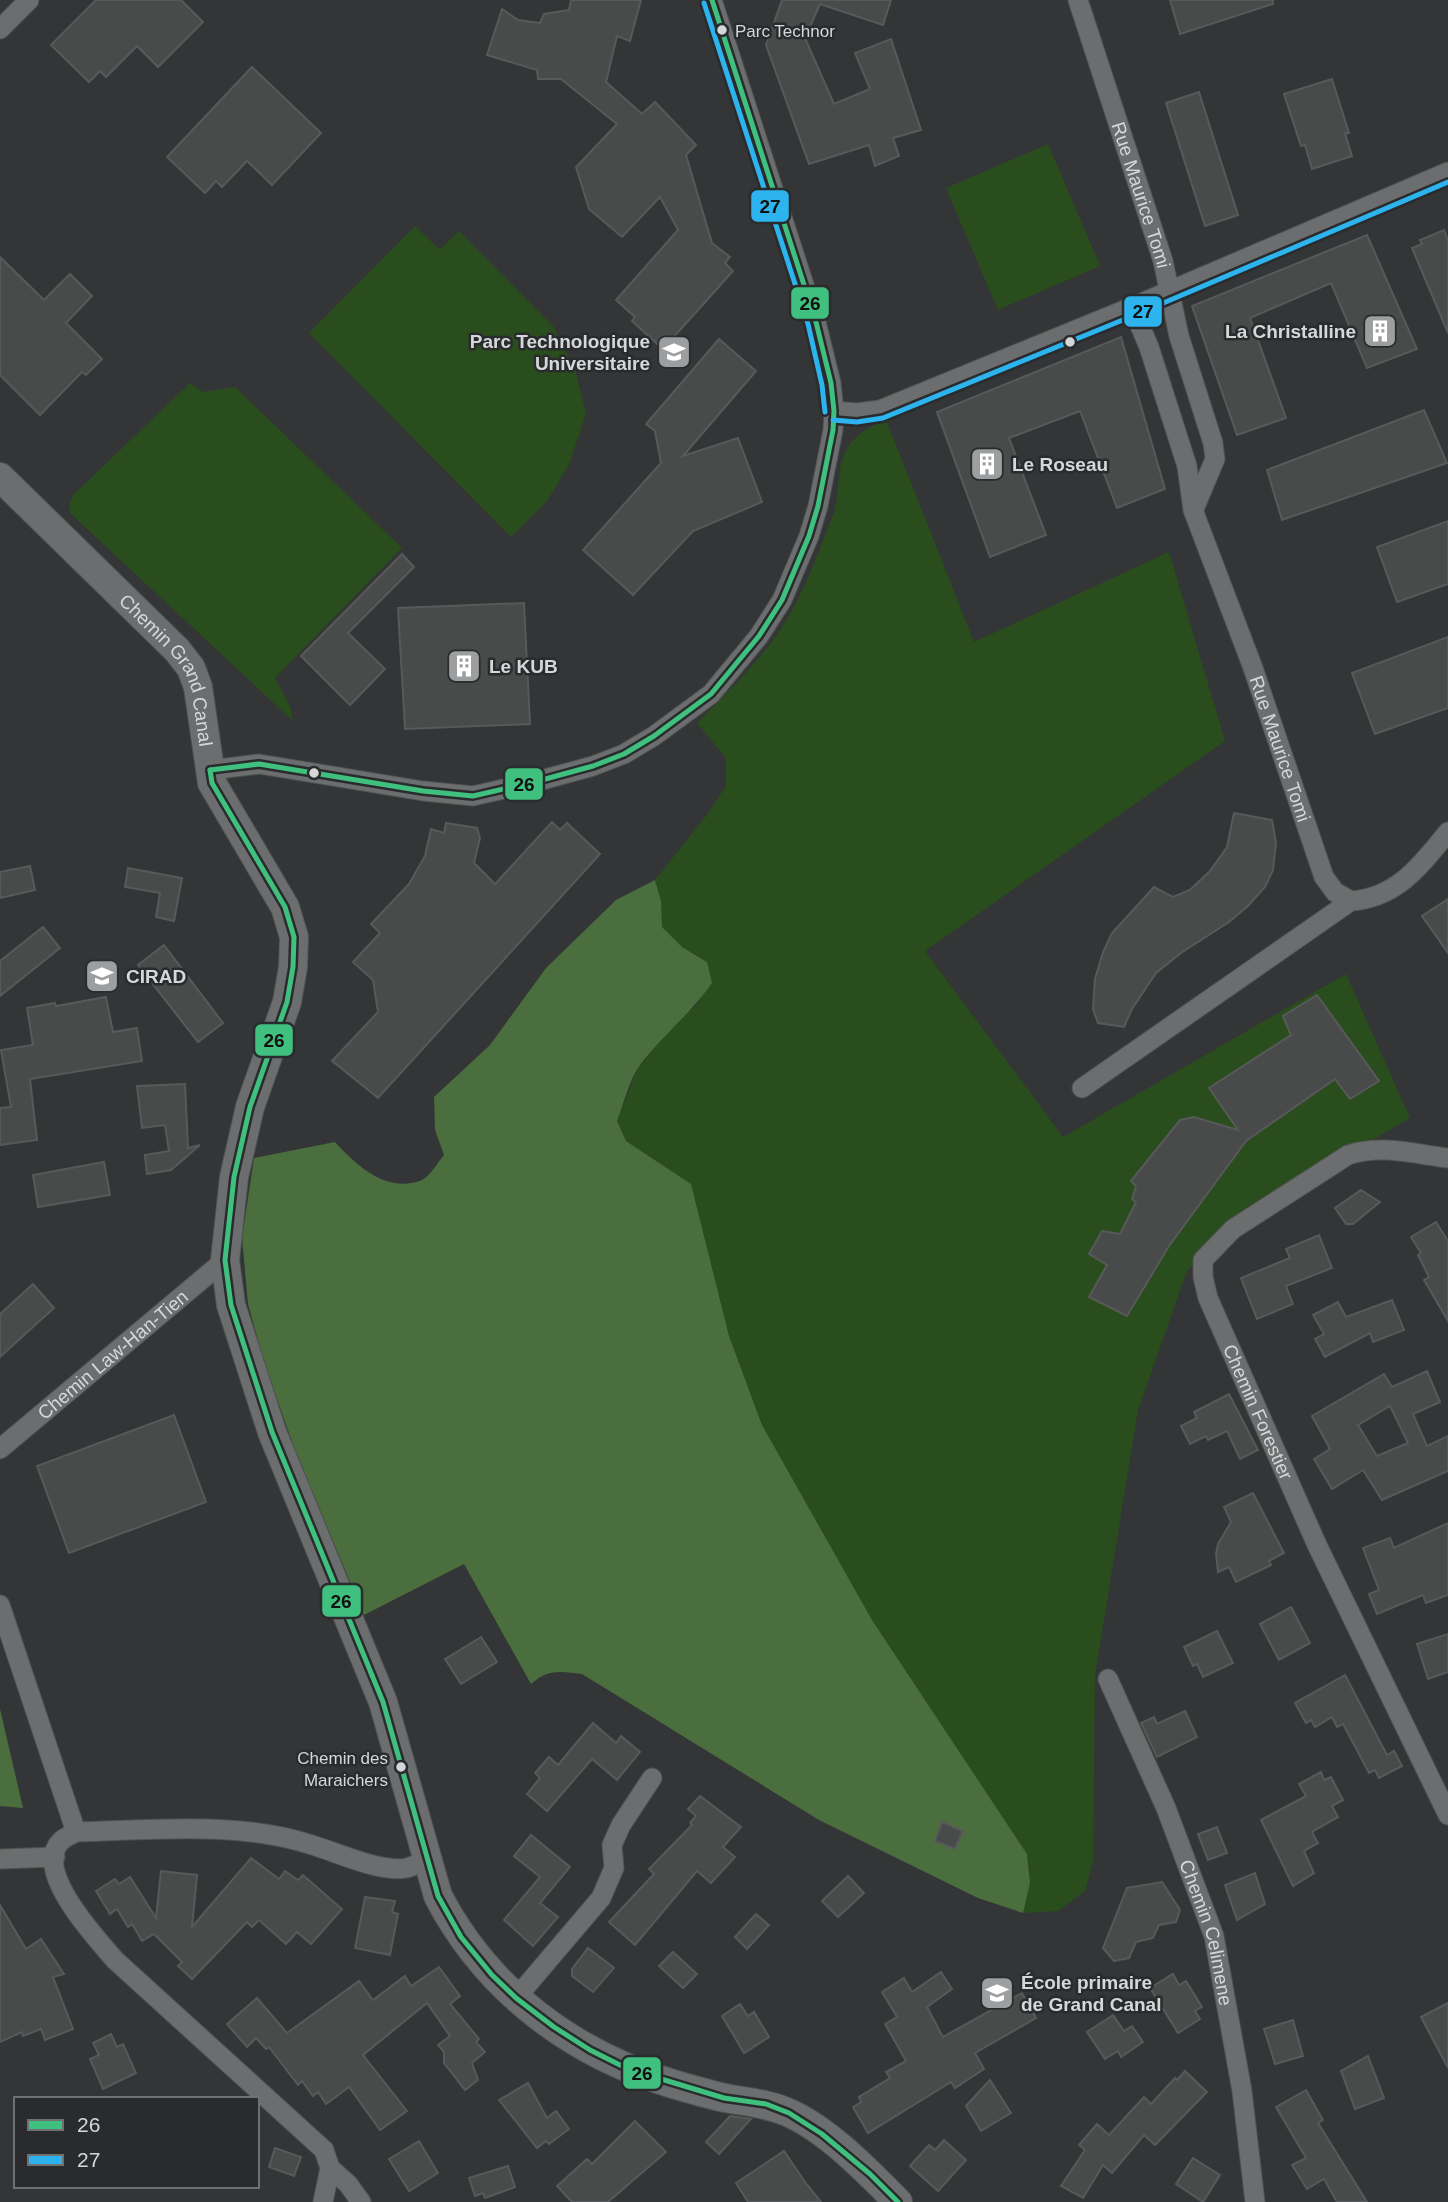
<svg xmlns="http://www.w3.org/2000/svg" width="1448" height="2202" viewBox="0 0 1448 2202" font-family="Helvetica,sans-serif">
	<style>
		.green { fill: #2a4d1d }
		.forest { fill: #4a6e3e }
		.building { fill: #494a4a; stroke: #58595a; stroke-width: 2; fill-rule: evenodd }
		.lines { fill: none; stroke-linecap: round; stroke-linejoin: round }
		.street-casing { stroke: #515252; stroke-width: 21 }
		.secondary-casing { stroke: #515252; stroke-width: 30 }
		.street { stroke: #6c6d6e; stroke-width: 19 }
		.secondary { stroke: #6c6d6e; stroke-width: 28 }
		.bus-1-casing { stroke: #292b2d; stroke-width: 10 }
		.bus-2-casing { stroke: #292b2d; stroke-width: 10 }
		.bus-1 { stroke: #40c07e; stroke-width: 5 }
		.bus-2 { stroke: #2db3ed; stroke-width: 5 }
		.bus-dot { fill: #d5d7d8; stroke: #292b2d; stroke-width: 2.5 }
		.labels { text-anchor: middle; stroke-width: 5; stroke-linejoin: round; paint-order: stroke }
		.bus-label { font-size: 17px; fill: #d5d7d8; stroke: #292b2d; text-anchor: start }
		.street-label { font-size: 19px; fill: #d5d7d8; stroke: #292b2d }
		.poi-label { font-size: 19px; font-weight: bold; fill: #d5d7d8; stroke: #292b2d; text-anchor: start }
		.line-badge { stroke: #292b2d; stroke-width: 2.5 }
		.pale-badge-label { font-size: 19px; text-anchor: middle; font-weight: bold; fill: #111 }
	</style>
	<rect width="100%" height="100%" fill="#343536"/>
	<g class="green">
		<polygon points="1048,144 1100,266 998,310 946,188"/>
		<polygon points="415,226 440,250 459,231 553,326 575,369 586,414 569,465 547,501 511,537 309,333"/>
		<polygon points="190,383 203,392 235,387 402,548 275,678 290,706 293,721 71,514 69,505 73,495"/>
		<path d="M886,420L974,642L1169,552L1225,741L925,951L1063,1137L1346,974L1410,1118L1228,1225L1187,1271L1138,1410L1095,1675L1093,1862L1085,1891L1058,1911L1023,1913L1030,1883L1027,1854L872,1620L762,1425L729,1336L691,1184L626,1141L617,1120L638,1068L669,1030L698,1003L707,962L682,947L662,927L661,901L655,880L706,816L726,786V758L697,723C725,695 753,667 776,636C802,600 817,555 833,515C841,494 835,467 848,447C857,433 871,426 886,420Z"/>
	</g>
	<g class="forest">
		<path d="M655,880L661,901L662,927L682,947L707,962L712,983C691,1013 662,1036 640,1065C629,1080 624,1103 617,1121L626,1141L691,1184L729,1336L762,1425L872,1620L1027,1854L1030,1883L1023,1913L978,1898L819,1820L582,1674C561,1671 547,1669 531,1684L464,1564L364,1615L296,1453L264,1362L248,1304L242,1238L254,1158L335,1142C357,1166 387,1194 422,1180C430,1176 438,1162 444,1155L435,1130L434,1097L490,1045L546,968L616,900Z"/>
		<polygon points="0,1709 23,1808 0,1806"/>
	</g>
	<g class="building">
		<polygon points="96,0 181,0 203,22 158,67 137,46 106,77 100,71 89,82 51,45"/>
		<polygon points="571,0 641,0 630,41 617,36 606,82 642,114 655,102 696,145 686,155 712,243 730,257 725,263 733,271 663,349 632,321 635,317 616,300 678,230 660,197 622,237 589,209 576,167 617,124 561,79 538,79 537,70 487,55 502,9 518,20 540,23 544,14 569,10"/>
		<polygon points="782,0 891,0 883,25 820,4 805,38 834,104 870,89 855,53 891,39 921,130 893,138 899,156 875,166 869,145 809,164 766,45"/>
		<polygon points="1170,0 1273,0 1273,4 1180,34"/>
		<polygon points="252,67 321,133 272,185 247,161 222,187 216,181 205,193 167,157"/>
		<polygon points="1332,79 1349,133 1345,133 1352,156 1312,169 1305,145 1301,146 1284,94"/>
		<polygon points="1199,92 1238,215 1205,226 1166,103"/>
		<polygon points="1444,230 1448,240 1448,333 1412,248 1422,244 1420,240"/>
		<polygon points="1367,235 1417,349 1367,368 1331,283 1250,318 1286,418 1237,435 1192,306"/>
		<polygon points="0,257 44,300 70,274 92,296 66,323 102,359 86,375 82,372 40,415 0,375"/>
		<polygon points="1121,337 1165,489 1117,508 1080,411 1009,438 1046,535 990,557 937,412"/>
		<polygon points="719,339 756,371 683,456 738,438 762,502 693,531 633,595 583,550 661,463 655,431 646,424"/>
		<polygon points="1424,410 1447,463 1282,520 1267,470"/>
		<polygon points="1448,521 1448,584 1397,602 1377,547"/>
		<polygon points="402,554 414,567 348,633 385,669 350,705 301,656"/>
		<polygon points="524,603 530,724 405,729 398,608"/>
		<polygon points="1448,637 1448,708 1375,734 1352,673"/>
		<polygon points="1234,813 1272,820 1276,843 1273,870 1265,887 1248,906 1229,922 1181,953 1156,973 1132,1009 1124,1027 1098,1023 1093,1009 1095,979 1103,952 1112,933 1154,887 1173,897 1190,890 1210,871 1227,847"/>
		<polygon points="552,822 560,830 567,823 600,854 378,1098 332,1061 378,1012 373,980 353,962 380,933 371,924 409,884 425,856 431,829 444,833 446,823 477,828 480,838 474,863 495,884"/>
		<polygon points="30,866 35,890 0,898 0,872"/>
		<polygon points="128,868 182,878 174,921 156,917 160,893 125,887"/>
		<polygon points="1448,899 1448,953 1422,916"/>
		<polygon points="43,927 60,948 0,996 0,961"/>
		<polygon points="164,945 223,1023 198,1042 138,965"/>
		<polygon points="1317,995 1379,1081 1350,1099 1335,1079 1246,1141 1169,1246 1127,1316 1089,1297 1107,1265 1089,1254 1102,1231 1120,1234 1136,1202 1132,1199 1136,1186 1131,1181 1180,1120 1194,1117 1238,1130 1209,1088 1291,1035 1283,1016"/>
		<polygon points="106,997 113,1032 137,1028 142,1061 30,1079 37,1140 0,1145 0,1108 11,1107 1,1050 33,1045 27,1008 55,1003 56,1006"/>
		<polygon points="185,1084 188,1148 200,1145 171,1170 147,1174 145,1155 169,1151 165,1125 142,1128 137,1086"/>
		<polygon points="104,1162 110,1195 38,1207 33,1175"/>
		<polygon points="1361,1190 1380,1202 1353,1224 1346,1224 1335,1208"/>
		<polygon points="1436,1222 1448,1241 1448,1321 1424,1280 1429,1277 1418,1255 1421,1253 1411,1237"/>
		<polygon points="1319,1235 1332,1268 1286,1286 1293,1304 1257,1319 1241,1278 1290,1258 1286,1249"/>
		<polygon points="33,1284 54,1308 0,1357 0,1314"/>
		<polygon points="1392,1300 1404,1330 1373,1342 1370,1333 1325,1357 1315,1339 1324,1334 1313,1315 1338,1302 1346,1317"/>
		<path d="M1427,1371L1440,1402L1413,1414L1427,1446L1448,1436V1471L1382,1500L1363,1470L1332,1489L1314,1459L1330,1449L1312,1416L1384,1374L1392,1387ZM1390,1406L1408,1443L1377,1456L1358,1425Z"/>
		<polygon points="1229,1394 1258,1450 1240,1459 1227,1431 1208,1440 1206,1436 1190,1444 1181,1426 1197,1418 1194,1412"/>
		<polygon points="174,1415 206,1502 69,1553 37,1466"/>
		<polygon points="1253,1493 1284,1553 1269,1561 1271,1565 1236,1582 1229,1567 1218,1572 1216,1554 1218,1544 1231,1522 1224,1507"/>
		<polygon points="1448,1523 1448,1595 1426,1603 1423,1595 1377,1614 1369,1594 1379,1590 1363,1548 1390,1538 1394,1548"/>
		<polygon points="1291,1607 1310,1643 1279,1660 1260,1624"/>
		<polygon points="1217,1631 1233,1663 1203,1677 1197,1664 1193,1666 1184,1647"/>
		<polygon points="1448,1634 1448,1672 1428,1679 1417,1644"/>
		<polygon points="481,1637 497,1662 461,1684 445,1659"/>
		<polygon points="1345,1675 1387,1755 1394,1751 1402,1766 1379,1778 1375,1770 1369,1773 1343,1724 1337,1727 1332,1717 1315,1727 1311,1720 1306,1723 1295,1703"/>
		<polygon points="1185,1711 1197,1737 1157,1757 1141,1723 1154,1717 1157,1724"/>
		<polygon points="593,1723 616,1743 621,1736 640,1752 617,1780 592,1759 547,1811 527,1794 540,1778 535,1773 549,1757 558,1765"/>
		<polygon points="1321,1772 1324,1780 1331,1777 1343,1800 1332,1806 1338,1817 1312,1832 1318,1843 1304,1851 1314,1873 1293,1886 1261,1820 1306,1796 1299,1784"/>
		<polygon points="700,1796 741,1827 723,1847 735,1857 711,1883 697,1871 635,1945 609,1922 654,1874 649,1869 692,1825 690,1823 696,1816 688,1809"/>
		<polygon points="942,1822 963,1831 955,1849 935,1841"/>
		<polygon points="1217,1827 1227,1853 1208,1860 1198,1834"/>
		<polygon points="531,1835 570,1867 540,1903 558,1917 533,1946 504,1920 540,1877 514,1856"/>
		<polygon points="251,1858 279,1879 285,1871 298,1880 303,1875 342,1909 311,1944 297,1932 286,1944 259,1920 252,1927 247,1922 192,1979 178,1966 182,1962 154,1934 142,1941 132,1924 128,1927 117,1909 110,1914 96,1891 115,1879 119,1884 130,1877 156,1918 161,1871 197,1875 192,1927"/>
		<polygon points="1255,1873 1265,1904 1237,1920 1225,1885"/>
		<polygon points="848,1876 864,1893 838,1917 822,1901"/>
		<polygon points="1162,1882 1180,1910 1176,1922 1159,1925 1153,1938 1136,1942 1129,1958 1114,1961 1103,1948 1127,1888"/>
		<polygon points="365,1897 395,1901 392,1912 398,1914 390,1955 355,1948"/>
		<polygon points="0,1905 26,1949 41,1939 64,1974 53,1977 73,2029 45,2040 41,2029 23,2036 22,2032 0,2042"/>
		<polygon points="756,1914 769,1925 747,1949 735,1937"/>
		<polygon points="588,1948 614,1968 593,1992 572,1976 572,1969"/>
		<polygon points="673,1952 697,1974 683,1988 659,1966"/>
		<polygon points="439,1967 460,1996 450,2004 479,2039 476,2042 485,2052 472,2063 478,2080 465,2090 444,2063 444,2052 438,2045 450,2036 427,2003 363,2055 407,2111 380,2130 349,2087 326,2104 318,2092 313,2096 302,2081 298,2085 269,2047 266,2049 256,2038 247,2047 227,2024 257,1998 287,2033 359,1981 373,2000 405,1976 411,1986"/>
		<polygon points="941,1972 952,1989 927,2007 943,2037 1022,1993 1036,2018 975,2053 984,2069 955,2088 951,2082 868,2133 853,2107 861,2102 859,2097 890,2078 886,2072 906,2061 885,2024 897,2017 882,1992 904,1978 912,1992"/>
		<polygon points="1173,1974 1179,1985 1186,1981 1202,2007 1195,2011 1200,2019 1178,2033 1150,1988"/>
		<polygon points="1448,2003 1448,2068 1421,2017"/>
		<polygon points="740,2004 748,2016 754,2012 769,2037 744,2053 722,2016"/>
		<polygon points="1113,2015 1124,2031 1132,2026 1143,2042 1121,2057 1118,2051 1105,2059 1087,2032"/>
		<polygon points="1293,2020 1303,2056 1275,2064 1264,2029"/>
		<polygon points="111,2034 117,2047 123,2044 136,2073 103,2089 90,2059 99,2055 93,2043"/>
		<polygon points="1368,2056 1384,2098 1355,2109 1341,2071"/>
		<polygon points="1185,2071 1207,2092 1155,2145 1144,2135 1112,2173 1103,2165 1083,2198 1061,2186 1085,2150 1079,2145 1097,2124 1109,2135 1144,2097 1151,2104 1175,2078 1177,2080"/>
		<polygon points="990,2080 1011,2113 981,2131 966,2106"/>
		<polygon points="528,2083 547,2118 556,2111 569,2129 549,2144 546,2141 537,2148 499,2100"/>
		<polygon points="1306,2090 1323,2120 1318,2123 1367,2202 1337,2202 1324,2179 1307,2189 1292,2165 1306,2158 1276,2107"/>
		<polygon points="730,2116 751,2119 719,2154 706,2142"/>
		<polygon points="635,2121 666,2152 608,2202 572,2202 557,2186 587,2159 592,2164"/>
		<polygon points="944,2140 966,2160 938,2191 910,2166 929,2145 935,2150"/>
		<polygon points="419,2141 438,2173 409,2191 389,2159"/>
		<polygon points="275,2148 301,2157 294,2176 269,2167"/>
		<polygon points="784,2151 805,2182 821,2202 748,2202 736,2183"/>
		<polygon points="1193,2158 1220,2175 1203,2202 1176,2184"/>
		<polygon points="508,2166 515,2187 485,2198 483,2193 475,2196 469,2178"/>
	</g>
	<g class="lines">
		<g class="street-casing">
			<g id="street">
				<path id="s1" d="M1078,0L1163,261L1179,336L1213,443L1215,459L1194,509"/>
				<polyline points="0,29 29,0"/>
				<path id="s2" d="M1132,307L1149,347L1187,466L1193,510L1253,668L1324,877L1335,892L1351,901"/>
				<polyline points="834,411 857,413 880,410 1132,307 1448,172"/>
				<polyline points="210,770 259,764 423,791 473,796 538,781 593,766 624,754 654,736 711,694 759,636 782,600 809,536 818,506 833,430 834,411 831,383 816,322 712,0"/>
				<path d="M1351,901C1397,898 1421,865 1448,832"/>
				<polyline points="1082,1088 1351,901"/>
				<path id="s3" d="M1448,1158C1415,1154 1381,1144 1348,1155L1233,1229L1203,1260V1277L1208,1298L1317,1545L1448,1815"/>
				<path id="s4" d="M0,1449L225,1260"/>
				<polyline points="0,1605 76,1832"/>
				<path id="s5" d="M1108,1679L1166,1808L1214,1936L1242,2091L1255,2202"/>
				<polyline points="0,1859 55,1857"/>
				<polyline points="516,1998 601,1898 614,1868 612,1845 621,1825 652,1778"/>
				<polyline points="330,2168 348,2184 361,2202"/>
				<path d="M323,2202L330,2168L324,2150L115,1960C96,1938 32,1870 61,1841C65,1837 71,1835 76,1832C152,1830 235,1821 309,1844C337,1852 379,1873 407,1868C414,1866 421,1862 427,1860"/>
			</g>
		</g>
		<g class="secondary-casing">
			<g id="secondary">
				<path id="s6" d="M0,477L177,650L191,668L198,687L212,783L285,907L294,937L293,967L287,1002L250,1107L234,1177L225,1260L231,1305L272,1432L383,1702L438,1896C487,1990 572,2054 673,2084C690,2089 707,2094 725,2098C746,2102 766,2103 787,2112C827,2129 867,2171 898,2202"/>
			</g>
		</g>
		<use href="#street" class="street"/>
		<use href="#secondary" class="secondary"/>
		<g class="bus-1-casing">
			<g id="bus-1">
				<polyline points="210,770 212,783 285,907 294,937 293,967 287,1002 250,1107 234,1177 225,1260 231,1305 272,1432 383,1702 438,1896 461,1937 492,1975 516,1998 554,2027 590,2050 628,2069 724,2098 766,2104 789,2113 822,2134 870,2174 898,2202"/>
				<polyline points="210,770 259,764 423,791 473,796 538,781 593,766 624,754 654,736 711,694 759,636 782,600 809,536 818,506 833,430 834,411 831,383 816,322 712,0"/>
			</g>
		</g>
		<g class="bus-2-casing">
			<g id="bus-2">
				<polyline points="704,3 808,324 822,385 825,412"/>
				<polyline points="833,420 857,422 883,418 1135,315 1448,182"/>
			</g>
		</g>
		<use href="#bus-1" class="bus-1"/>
		<use href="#bus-2" class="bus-2"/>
	</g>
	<defs>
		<g id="building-square" transform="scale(1.75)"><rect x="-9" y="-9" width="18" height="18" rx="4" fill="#9d9e9f" stroke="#292b2d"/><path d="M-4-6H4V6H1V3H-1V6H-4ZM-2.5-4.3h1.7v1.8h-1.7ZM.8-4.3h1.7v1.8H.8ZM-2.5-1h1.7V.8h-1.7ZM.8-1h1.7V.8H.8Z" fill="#fff"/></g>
		<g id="university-square" transform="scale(1.75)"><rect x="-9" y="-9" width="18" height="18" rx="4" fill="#9d9e9f" stroke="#292b2d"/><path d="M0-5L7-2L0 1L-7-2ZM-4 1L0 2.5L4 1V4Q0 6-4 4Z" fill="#fff"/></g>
		<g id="school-square" transform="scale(1.75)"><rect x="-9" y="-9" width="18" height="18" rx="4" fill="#9d9e9f" stroke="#292b2d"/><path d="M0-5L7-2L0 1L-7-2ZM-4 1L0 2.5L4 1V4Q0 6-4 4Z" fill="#fff"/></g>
	</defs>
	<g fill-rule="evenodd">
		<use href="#building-square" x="1380" y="331"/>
		<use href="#university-square" x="674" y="352"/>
		<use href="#building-square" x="987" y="464"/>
		<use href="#building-square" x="464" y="666"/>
		<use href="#university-square" x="102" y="976"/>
		<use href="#school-square" x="997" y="1993"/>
	</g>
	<g class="bus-dot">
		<circle cx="722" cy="30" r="6"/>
		<circle cx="1070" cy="342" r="6"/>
		<circle cx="314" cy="773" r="6"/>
		<circle cx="401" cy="1767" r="6"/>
	</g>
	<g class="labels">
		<g class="bus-label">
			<text x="735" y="37">Parc Technor</text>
			<text x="388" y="1764" text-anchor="end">Chemin des<tspan x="388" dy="22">Maraichers</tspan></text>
		</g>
		<g class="street-label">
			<text dy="7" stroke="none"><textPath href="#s1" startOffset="205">Rue Maurice Tomi</textPath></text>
			<text dy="7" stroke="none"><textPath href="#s6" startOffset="261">Chemin Grand Canal</textPath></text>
			<text dy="7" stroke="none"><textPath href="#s2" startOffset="467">Rue Maurice Tomi</textPath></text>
			<text dy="7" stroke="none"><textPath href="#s4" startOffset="147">Chemin Law-Han-Tien</textPath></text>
			<text dy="7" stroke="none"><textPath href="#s3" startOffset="444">Chemin Forestier</textPath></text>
			<text dy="7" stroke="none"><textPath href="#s5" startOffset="273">Chemin Celimene</textPath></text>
		</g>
		<g class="poi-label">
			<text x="1356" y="338" text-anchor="end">La Christalline</text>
			<text x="650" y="348" text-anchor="end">Parc Technologique<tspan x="650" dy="22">Universitaire</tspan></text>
			<text x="1012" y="471">Le Roseau</text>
			<text x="489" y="673">Le KUB</text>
			<text x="126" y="983">CIRAD</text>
			<text x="1021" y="1989">École primaire<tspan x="1021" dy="22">de Grand Canal</tspan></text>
		</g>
	</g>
	<g class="line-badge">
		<rect x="750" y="189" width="40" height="34" rx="7" fill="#2db3ed"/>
		<rect x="790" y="286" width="40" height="34" rx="7" fill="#40c07e"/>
		<rect x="1123" y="295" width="40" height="33" rx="7" fill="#2db3ed"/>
		<rect x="504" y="767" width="40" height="34" rx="7" fill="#40c07e"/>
		<rect x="254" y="1023" width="40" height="34" rx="7" fill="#40c07e"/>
		<rect x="321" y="1584" width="41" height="34" rx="7" fill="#40c07e"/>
		<rect x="622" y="2056" width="40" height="34" rx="7" fill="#40c07e"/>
	</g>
	<g class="pale-badge-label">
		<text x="770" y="213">27</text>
		<text x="810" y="310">26</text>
		<text x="1143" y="318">27</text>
		<text x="524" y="791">26</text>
		<text x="274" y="1047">26</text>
		<text x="341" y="1608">26</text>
		<text x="642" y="2080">26</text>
	</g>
	<rect x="14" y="2097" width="245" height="91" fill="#292b2d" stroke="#6e7071" stroke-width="2"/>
	<rect x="28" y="2120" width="35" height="10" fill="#40c07e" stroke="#6e7071" stroke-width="2"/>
	<text x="77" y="2132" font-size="21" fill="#d5d7d8">26</text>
	<rect x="28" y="2155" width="35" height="10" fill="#2db3ed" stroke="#6e7071" stroke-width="2"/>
	<text x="77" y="2167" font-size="21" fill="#d5d7d8">27</text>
</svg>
